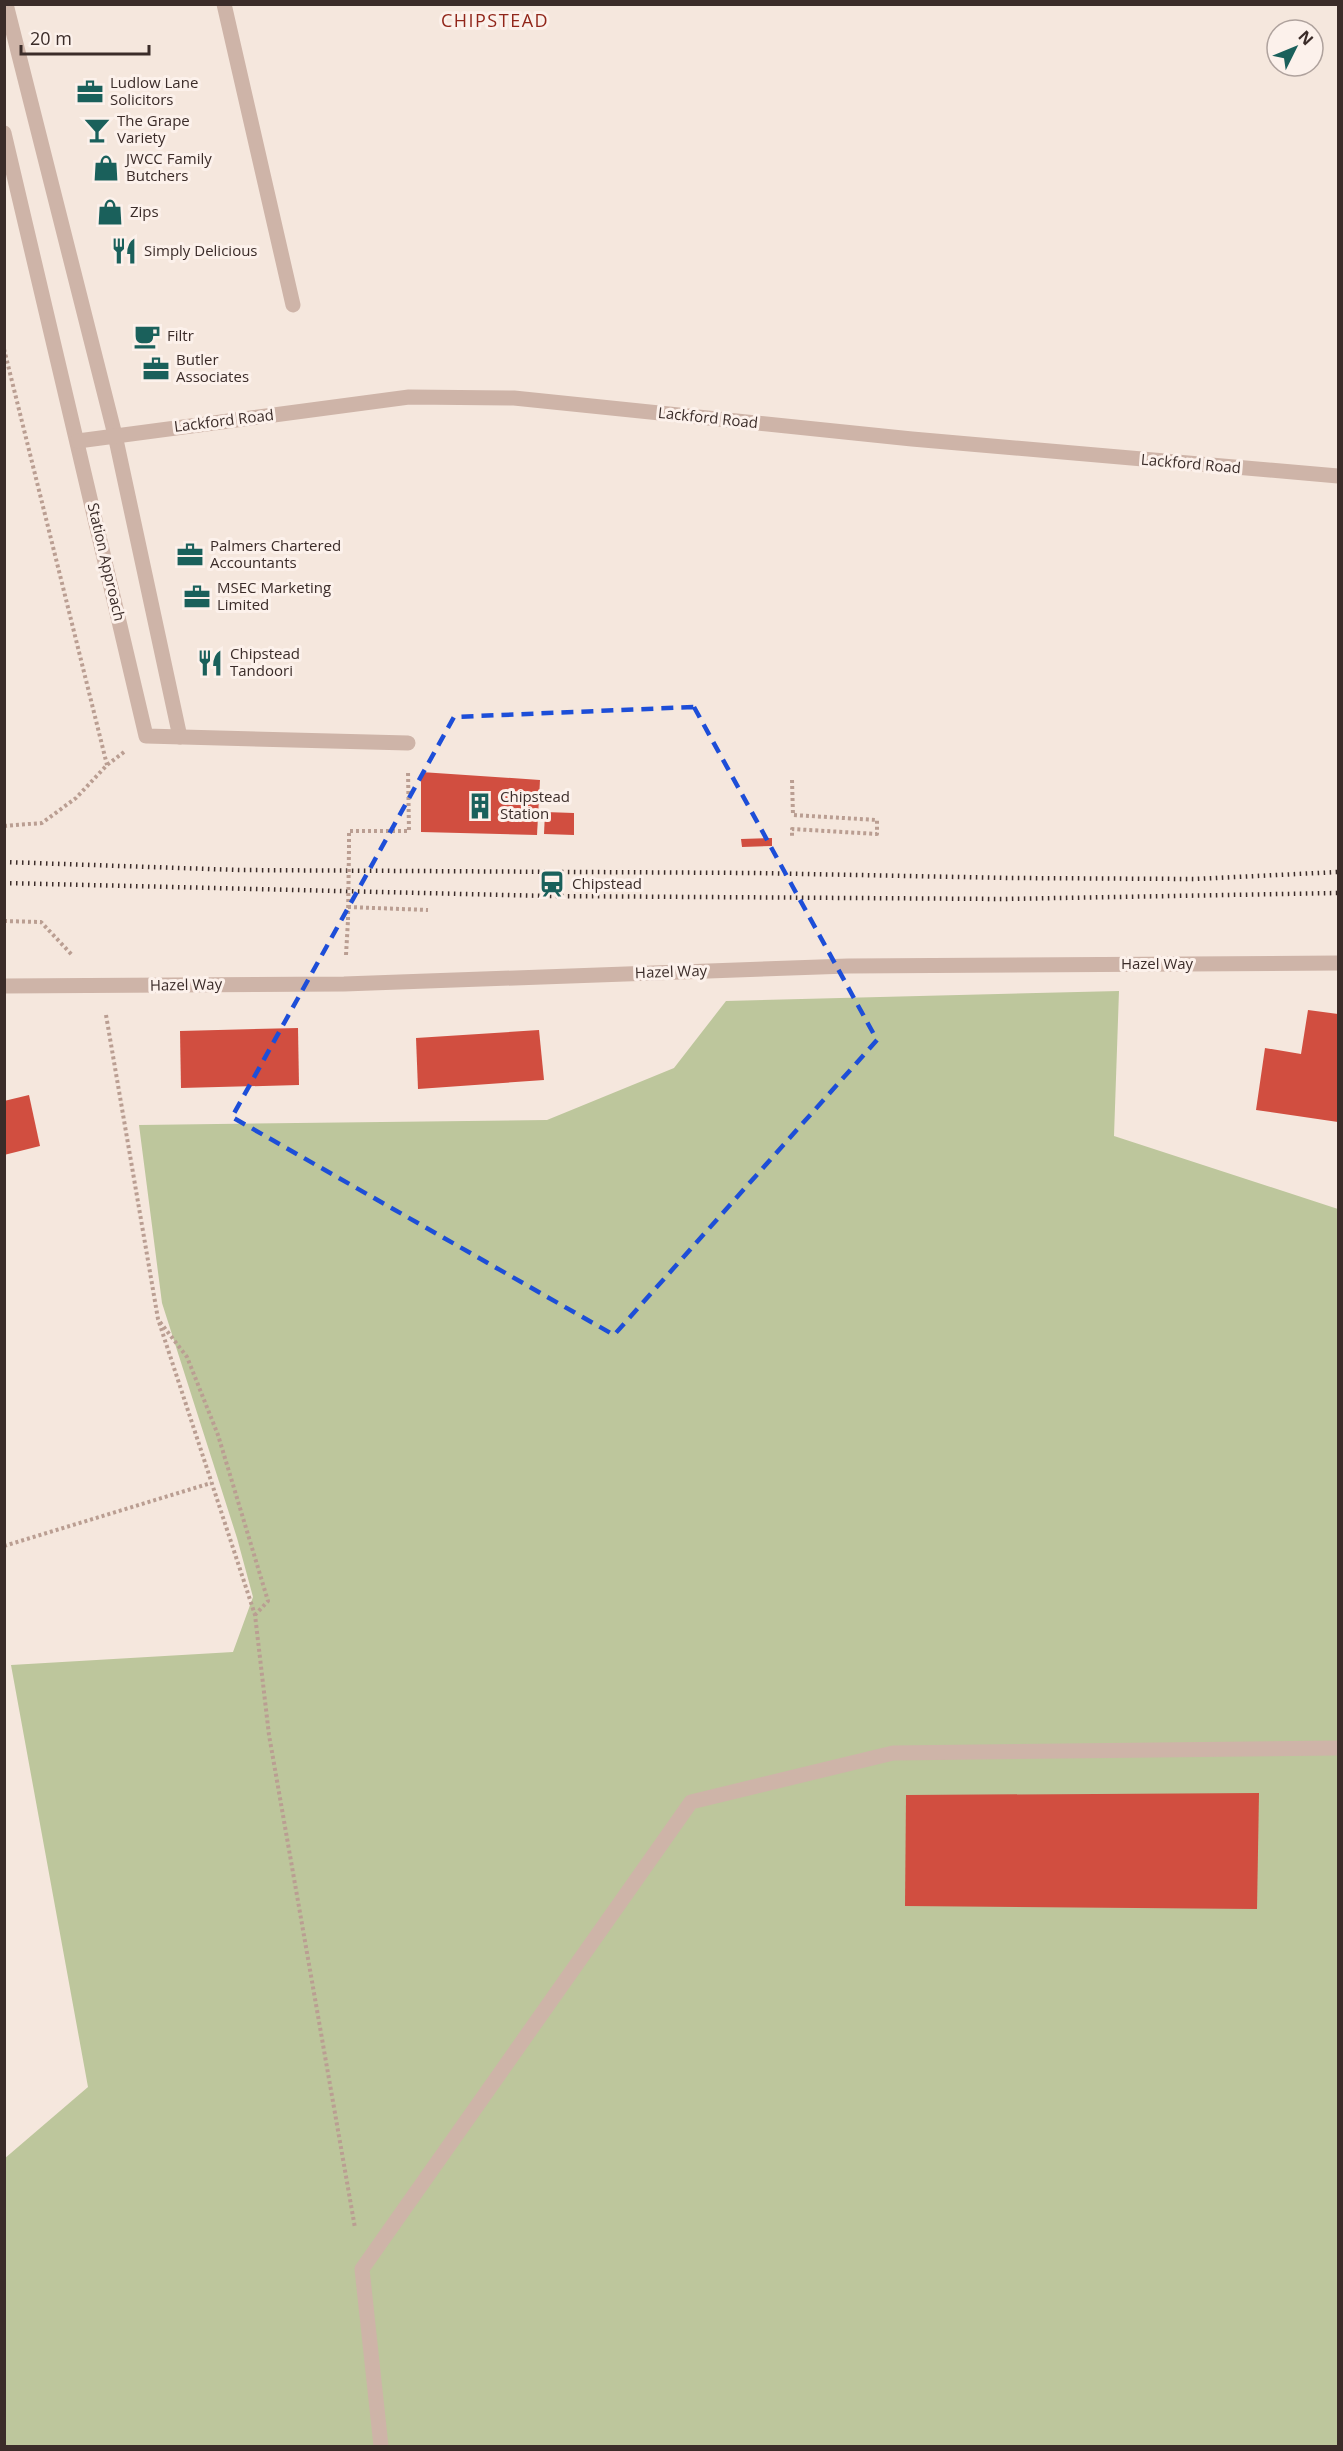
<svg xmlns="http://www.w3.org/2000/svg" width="1343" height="2451" viewBox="0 0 1343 2451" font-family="'Open Sans',sans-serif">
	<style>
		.green { fill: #bdc69c }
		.building { fill: #d14e40 }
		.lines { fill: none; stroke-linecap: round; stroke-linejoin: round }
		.path { stroke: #ba9e92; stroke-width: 4; stroke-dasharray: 3 3; stroke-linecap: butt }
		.lane { stroke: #ceb4a8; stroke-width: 15 }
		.street { stroke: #ceb4a8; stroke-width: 15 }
		.rail { stroke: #3b2c29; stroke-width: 4.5; stroke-dasharray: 1.5 4.5; stroke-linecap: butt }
		.path-bridge { stroke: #ba9e92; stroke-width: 4; stroke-dasharray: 3 3; stroke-linecap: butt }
		.marked { fill: none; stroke: #1d4ed8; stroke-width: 4.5; stroke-dasharray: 12 8; stroke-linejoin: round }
		.labels { text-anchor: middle; stroke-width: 6; stroke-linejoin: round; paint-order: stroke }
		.poi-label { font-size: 15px; fill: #3b2c29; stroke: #fcf1eb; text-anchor: start }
		.street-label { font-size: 15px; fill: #3b2c29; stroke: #fcf1eb }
		.quarter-label { font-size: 18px; letter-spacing: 1.5px; fill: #91261a; stroke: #fcf1eb }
	</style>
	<rect width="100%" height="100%" fill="#f5e7dd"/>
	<polygon class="green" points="1119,991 1114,1136 1338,1209 1338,2446 5,2446 4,2159 88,2087 11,1665 233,1652 253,1597 237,1538 162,1303 139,1125 547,1120 674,1068 726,1001"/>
	<g class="building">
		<polygon points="421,772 540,780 537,835 421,832"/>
		<polygon points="545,812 574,813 574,835 544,834"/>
		<polygon points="772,838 772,846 742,847 741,839"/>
		<polygon points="1308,1010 1338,1014 1338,1122 1256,1110 1265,1048 1301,1054"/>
		<polygon points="298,1028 299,1085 181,1088 180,1031"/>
		<polygon points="539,1030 544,1080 418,1089 416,1038"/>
		<polygon points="29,1095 40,1146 4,1155 4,1101"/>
		<polygon points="1259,1793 1257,1909 905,1906 906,1795"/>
	</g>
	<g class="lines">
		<g class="path">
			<polyline points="4,349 107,765"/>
			<polyline points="792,780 793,815 877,820 877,834 792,829 792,837"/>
			<polyline points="4,826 42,823 76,798 107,765 124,752"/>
			<polyline points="349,848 349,831 409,831 408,771"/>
			<polyline points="348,907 428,910"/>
			<polyline points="4,921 41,922 73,956"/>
			<polyline points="346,955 348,920"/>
			<polyline points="106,1015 158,1319 255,1615 269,1735 355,2228"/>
			<polyline points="160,1322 187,1357 218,1435 268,1601 255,1615"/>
			<polyline points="4,1546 211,1483"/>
		</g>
		<g class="lane">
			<polyline points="6,4 115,435 180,737"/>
			<polyline points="224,4 293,305"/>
			<polyline points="381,2446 362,2269 691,1802 893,1753 1338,1748"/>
		</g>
		<g class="street">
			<polyline points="4,133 146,736 408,743"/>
			<polyline points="78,441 409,397 514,398 912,439 1338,476"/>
			<polyline points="4,986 344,984 848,966 1338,963"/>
		</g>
		<g class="rail">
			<polyline points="4,862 239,870 755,873 1010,878 1195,879 1338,872"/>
			<polyline points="4,883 548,896 1004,899 1338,893"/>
		</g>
		<polyline class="path-bridge" points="348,920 349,848"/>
	</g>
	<path class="marked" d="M694,707L877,1040L614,1335L232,1117L454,717Z"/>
	<defs>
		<g id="office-bare" transform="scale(2.07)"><path d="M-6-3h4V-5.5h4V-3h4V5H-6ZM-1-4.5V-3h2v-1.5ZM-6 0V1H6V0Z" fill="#1a605b" stroke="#fcf1eb" stroke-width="2.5" paint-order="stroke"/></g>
		<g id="bar-bare" transform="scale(2.07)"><path d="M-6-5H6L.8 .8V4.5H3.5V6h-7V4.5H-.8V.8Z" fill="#1a605b" stroke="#fcf1eb" stroke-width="2.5" paint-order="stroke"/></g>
		<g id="shop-bare" transform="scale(2.07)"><path d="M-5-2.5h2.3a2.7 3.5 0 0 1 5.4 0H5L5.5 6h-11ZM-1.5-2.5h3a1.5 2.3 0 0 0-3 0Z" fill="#1a605b" stroke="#fcf1eb" stroke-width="2.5" paint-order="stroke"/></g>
		<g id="restaurant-bare" transform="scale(2.07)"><path d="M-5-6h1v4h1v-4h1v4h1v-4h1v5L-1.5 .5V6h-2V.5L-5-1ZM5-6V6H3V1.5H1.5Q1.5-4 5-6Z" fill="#1a605b" stroke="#fcf1eb" stroke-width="2.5" paint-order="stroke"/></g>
		<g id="cafe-bare" transform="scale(2.07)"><path d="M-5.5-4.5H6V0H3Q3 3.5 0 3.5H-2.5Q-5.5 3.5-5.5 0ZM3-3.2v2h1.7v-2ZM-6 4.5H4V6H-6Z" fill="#1a605b" stroke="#fcf1eb" stroke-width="2.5" paint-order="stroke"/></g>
		<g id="building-bare" transform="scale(2.07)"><path d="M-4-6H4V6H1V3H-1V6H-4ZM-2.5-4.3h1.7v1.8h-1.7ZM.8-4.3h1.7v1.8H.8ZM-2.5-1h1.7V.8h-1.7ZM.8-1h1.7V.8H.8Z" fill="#1a605b" stroke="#fcf1eb" stroke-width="2.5" paint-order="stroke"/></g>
		<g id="station-bare" transform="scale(2.07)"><path d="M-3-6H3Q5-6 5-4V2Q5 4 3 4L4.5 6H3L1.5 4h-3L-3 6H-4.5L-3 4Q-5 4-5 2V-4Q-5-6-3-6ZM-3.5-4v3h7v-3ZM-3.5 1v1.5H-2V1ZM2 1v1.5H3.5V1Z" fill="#1a605b" stroke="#fcf1eb" stroke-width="2.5" paint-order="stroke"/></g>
	</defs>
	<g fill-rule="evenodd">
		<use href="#office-bare" x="90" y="92"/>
		<use href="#bar-bare" x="97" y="130"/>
		<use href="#shop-bare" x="106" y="168"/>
		<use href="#shop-bare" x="110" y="212"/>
		<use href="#restaurant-bare" x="124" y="251"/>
		<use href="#cafe-bare" x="147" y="336"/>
		<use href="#office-bare" x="156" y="369"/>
		<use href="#office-bare" x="190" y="555"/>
		<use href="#office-bare" x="197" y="597"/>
		<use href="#restaurant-bare" x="210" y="663"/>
		<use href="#building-bare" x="480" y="806"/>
		<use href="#station-bare" x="552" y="884"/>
	</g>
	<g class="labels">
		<g class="poi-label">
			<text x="110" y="88">Ludlow Lane<tspan x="110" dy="17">Solicitors</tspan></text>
			<text x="117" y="126">The Grape<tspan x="117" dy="17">Variety</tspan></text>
			<text x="126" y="164">JWCC Family<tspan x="126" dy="17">Butchers</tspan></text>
			<text x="130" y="217">Zips</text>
			<text x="144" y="256">Simply Delicious</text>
			<text x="167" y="341">Filtr</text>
			<text x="176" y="365">Butler<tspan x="176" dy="17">Associates</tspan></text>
			<text x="210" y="551">Palmers Chartered<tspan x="210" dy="17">Accountants</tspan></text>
			<text x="217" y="593">MSEC Marketing<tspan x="217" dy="17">Limited</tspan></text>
			<text x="230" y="659">Chipstead<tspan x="230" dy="17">Tandoori</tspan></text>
			<text x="500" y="802">Chipstead<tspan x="500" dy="17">Station</tspan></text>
			<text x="572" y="889">Chipstead</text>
		</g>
		<g class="street-label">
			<text transform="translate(708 418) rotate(6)" y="5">Lackford Road</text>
			<text transform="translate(224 421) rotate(-7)" y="5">Lackford Road</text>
			<text transform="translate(1191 464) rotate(5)" y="5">Lackford Road</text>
			<text transform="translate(106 562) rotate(77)" y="5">Station Approach</text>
			<text x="1157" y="969">Hazel Way</text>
			<text transform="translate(671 972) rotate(-2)" y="5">Hazel Way</text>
			<text transform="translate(186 985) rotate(-1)" y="5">Hazel Way</text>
		</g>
		<g class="quarter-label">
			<text x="495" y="27">CHIPSTEAD</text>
		</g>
	</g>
	<rect width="1343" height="2451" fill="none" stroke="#3b2c29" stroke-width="12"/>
	<g transform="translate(1295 48) rotate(47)"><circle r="28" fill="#fcf1eb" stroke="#afa29d" stroke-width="1.5"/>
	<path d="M0-4.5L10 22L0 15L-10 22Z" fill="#1a605b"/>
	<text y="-9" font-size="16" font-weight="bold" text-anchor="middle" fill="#3b2c29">N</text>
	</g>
	<path d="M21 45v9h128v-9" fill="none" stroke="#3b2c29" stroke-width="3"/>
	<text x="30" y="45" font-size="18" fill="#3b2c29" stroke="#fcf1eb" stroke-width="4.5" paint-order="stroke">20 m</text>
</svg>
